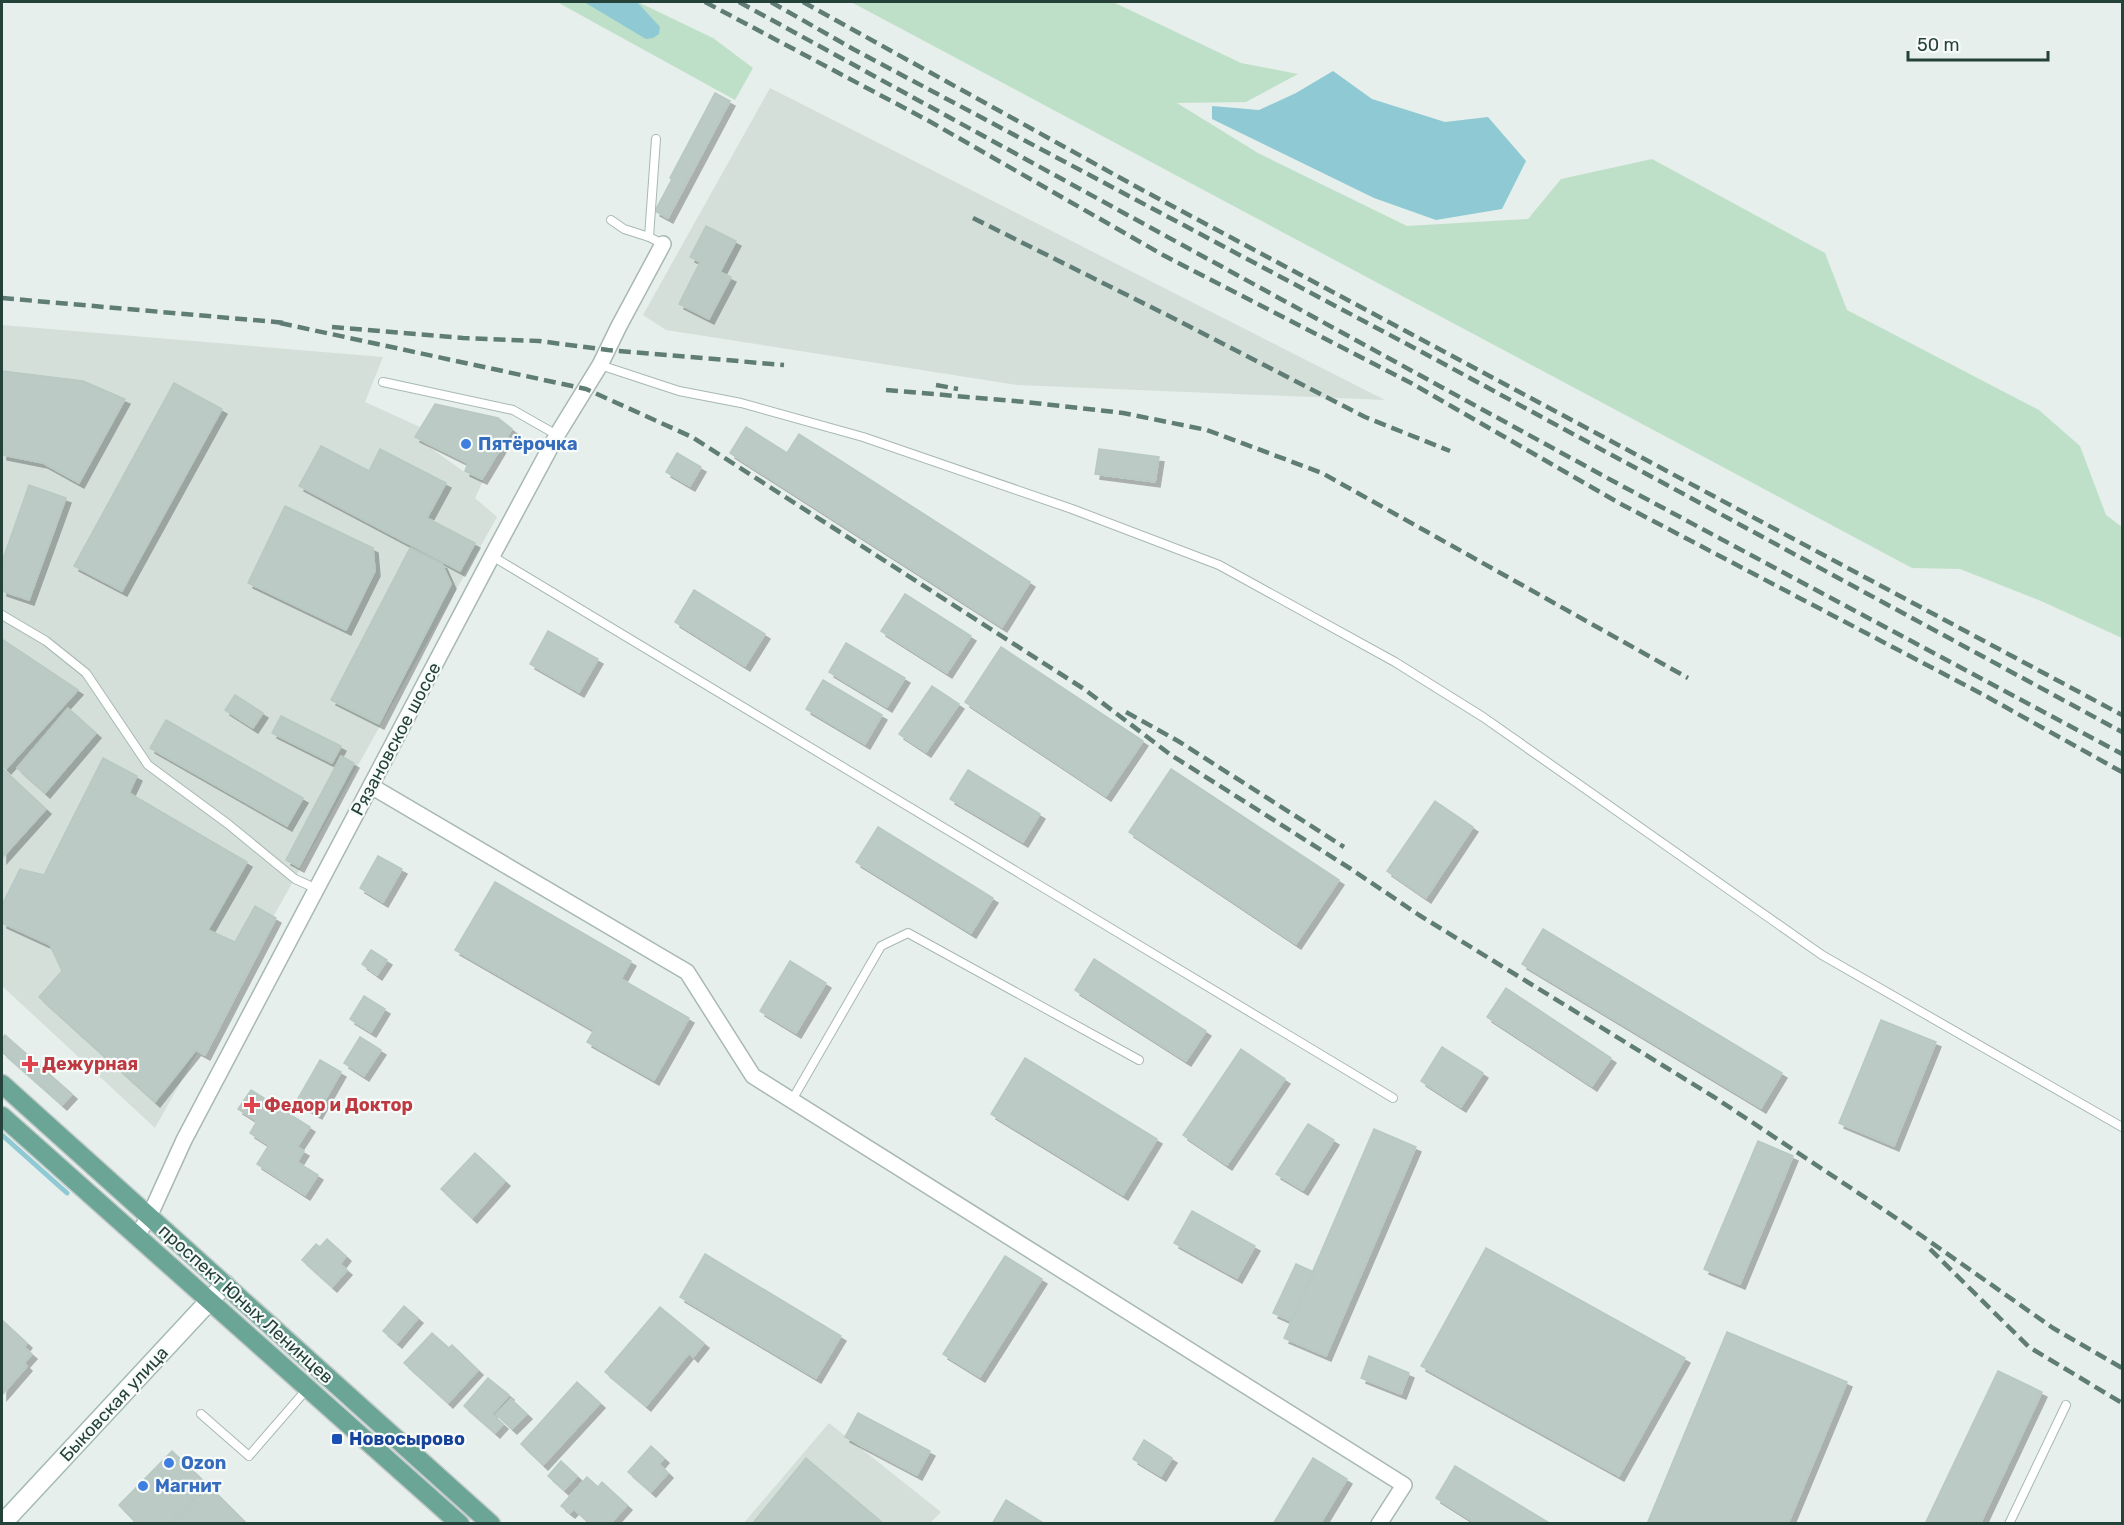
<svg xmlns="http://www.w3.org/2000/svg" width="2124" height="1525" viewBox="0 0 2124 1525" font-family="Rubik,sans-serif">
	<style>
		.built { fill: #d4dfda }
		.green { fill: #bfe0c8 }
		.water { fill: #8ec9d4 }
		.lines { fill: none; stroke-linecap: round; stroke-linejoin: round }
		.stream { stroke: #8ec9d4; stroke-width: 5 }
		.building { fill: #bbcac4; stroke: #b8c9c2; stroke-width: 1.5; filter: url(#shadow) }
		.lane-casing { stroke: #a8b8b2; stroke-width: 10 }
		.street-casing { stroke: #a8b8b2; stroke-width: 18 }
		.secondary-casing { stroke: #a4bbb3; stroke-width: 21 }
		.primary-casing { stroke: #c2cac8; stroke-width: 21 }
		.lane { stroke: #fff; stroke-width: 8 }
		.street { stroke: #fff; stroke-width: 15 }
		.secondary { stroke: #fff; stroke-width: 18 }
		.primary { stroke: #6aa596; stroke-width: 18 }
		.rail { stroke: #5f7d75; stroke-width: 4.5; stroke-dasharray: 12 6; stroke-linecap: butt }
		.shop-dot { fill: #3f7fe0; stroke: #f7fbf9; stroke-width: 2 }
		.health-dot { fill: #e0444e; stroke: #f7fbf9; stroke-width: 2 }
		.transit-dot { fill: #1a4fb4; stroke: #f7fbf9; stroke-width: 2 }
		.labels { text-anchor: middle; stroke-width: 4.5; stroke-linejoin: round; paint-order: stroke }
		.shop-label { font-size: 18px; font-weight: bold; fill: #366cbe; stroke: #f7fbf9; text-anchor: start }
		.street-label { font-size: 18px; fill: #24423a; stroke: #f7fbf9 }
		.health-label { font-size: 18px; font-weight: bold; fill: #be3a42; stroke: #f7fbf9; text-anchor: start }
		.transit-label { font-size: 18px; font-weight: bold; fill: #164399; stroke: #f7fbf9; text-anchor: start }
	</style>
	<defs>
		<filter id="shadow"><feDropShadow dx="5" dy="5" stdDeviation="0" flood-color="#0004"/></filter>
	</defs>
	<rect width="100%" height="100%" fill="#e6efeb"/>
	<g class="built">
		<polygon points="770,88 1385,400 1017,385 666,330 643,315"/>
		<polygon points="2,325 383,357 365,402 420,427 415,437 463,471 483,481 475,498 497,517 155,1128 2,986"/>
		<polygon points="829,1423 941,1512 930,1523 743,1524"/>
	</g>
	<g class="green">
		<polygon points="557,2 638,2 713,38 753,68 735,100"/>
		<polygon points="851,2 1113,2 1241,63 1298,74 1246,102 1177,103 1258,153 1407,226 1528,219 1561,179 1652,159 1825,253 1847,310 2039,410 2080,446 2106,515 2122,527 2122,638 2041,601 1960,569 1912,568"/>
	</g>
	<g class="water">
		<polygon points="584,2 637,2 660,27 659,34 653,38 646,39"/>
		<polygon points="1333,71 1372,99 1445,122 1488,117 1526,161 1502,209 1436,220 1374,198 1212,119 1212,106 1259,110 1296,93"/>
	</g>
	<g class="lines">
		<polyline class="stream" points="2,1135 67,1193"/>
	</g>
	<g class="building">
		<polygon points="715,93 730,101 668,218 655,211 672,179 670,178"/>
		<polygon points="706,226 736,241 720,272 731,277 709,319 679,304 700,262 690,257"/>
		<polygon points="2,371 83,381 125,399 79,483 43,463 2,455"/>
		<polygon points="174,383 222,409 122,591 74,566"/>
		<polygon points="435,404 498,418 512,429 482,479 465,471 468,463 415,437"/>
		<polygon points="746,427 787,453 799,434 1030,582 1002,627 730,453"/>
		<polygon points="321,446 369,471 380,449 446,483 427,518 475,543 460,571 299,486"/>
		<polygon points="1099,449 1159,457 1155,482 1095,474"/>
		<polygon points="677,453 701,467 690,486 666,472"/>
		<polygon points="29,485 66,498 29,600 2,591 2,562"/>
		<polygon points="285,506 373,548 375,571 346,630 248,583"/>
		<polygon points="410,548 442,564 451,584 379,724 331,700"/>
		<polygon points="694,590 765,634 745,666 675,622"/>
		<polygon points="905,594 971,636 947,673 881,631"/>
		<polygon points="548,631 598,659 579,692 530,664"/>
		<polygon points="2,639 78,690 6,769 2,765"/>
		<polygon points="846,643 905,678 887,707 829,672"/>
		<polygon points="1001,647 1143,741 1106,796 965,702"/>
		<polygon points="823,680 882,715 865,744 806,709"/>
		<polygon points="932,686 959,704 926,752 899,734"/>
		<polygon points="235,695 263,713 253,728 225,710"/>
		<polygon points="68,708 96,733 45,793 17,768"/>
		<polygon points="281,716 341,746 332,763 272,733"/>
		<polygon points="166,720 303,798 287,826 150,748"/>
		<polygon points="341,756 354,763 299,867 286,860"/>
		<polygon points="103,758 137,776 129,793 247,862 208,930 235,942 255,906 276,918 205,1055 196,1050 155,1102 39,997 62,971 50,945 2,923 2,905 20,869 44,875"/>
		<polygon points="2,768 46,809 2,858"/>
		<polygon points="1171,769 1339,880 1296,944 1129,832"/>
		<polygon points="968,770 1040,814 1023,842 950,799"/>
		<polygon points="1435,801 1473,827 1426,898 1387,871"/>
		<polygon points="878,827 993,898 971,933 856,862"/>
		<polygon points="378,856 402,869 383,902 360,888"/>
		<polygon points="495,882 631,961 621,979 689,1018 654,1080 587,1042 594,1030 455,950"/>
		<polygon points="1543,929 1782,1073 1761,1108 1522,964"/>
		<polygon points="371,950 387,960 377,975 362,964"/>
		<polygon points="1094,959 1206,1031 1186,1061 1075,990"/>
		<polygon points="790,961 826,983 796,1033 760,1011"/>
		<polygon points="1506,988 1611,1058 1592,1086 1487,1017"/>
		<polygon points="364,996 385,1009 371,1032 350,1019"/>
		<polygon points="1881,1020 1936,1042 1894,1146 1839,1123"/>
		<polygon points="5,1035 72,1094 62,1105 2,1052 2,1039"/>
		<polygon points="360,1037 381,1050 364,1076 344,1063"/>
		<polygon points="1442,1047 1483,1073 1461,1107 1421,1081"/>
		<polygon points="1241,1049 1285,1079 1227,1165 1183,1135"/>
		<polygon points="1025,1058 1157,1139 1123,1195 991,1114"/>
		<polygon points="320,1060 341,1072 317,1114 296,1102"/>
		<polygon points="251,1090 310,1127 297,1147 304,1151 297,1162 318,1175 305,1195 257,1164 269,1145 250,1133 257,1121 238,1109"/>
		<polygon points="1308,1124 1334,1140 1303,1190 1276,1174"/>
		<polygon points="1374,1129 1416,1147 1326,1356 1284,1338"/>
		<polygon points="1758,1141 1793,1156 1740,1284 1704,1269"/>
		<polygon points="475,1153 505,1181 472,1218 441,1189"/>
		<polygon points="1192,1211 1255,1246 1237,1278 1174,1243"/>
		<polygon points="327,1239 346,1256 340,1264 347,1270 332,1287 302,1260 316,1244 320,1247"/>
		<polygon points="1486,1248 1685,1358 1619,1476 1421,1366"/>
		<polygon points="705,1254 841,1336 816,1378 680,1297"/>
		<polygon points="1005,1256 1042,1279 980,1377 943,1354"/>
		<polygon points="1296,1264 1314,1272 1291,1321 1273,1313"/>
		<polygon points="404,1306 418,1318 397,1343 383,1331"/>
		<polygon points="660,1307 704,1343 693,1357 689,1353 646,1406 605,1372"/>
		<polygon points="2,1320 27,1343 24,1347 32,1354 24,1363 27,1366 2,1395"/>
		<polygon points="1727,1332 1847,1382 1788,1524 1647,1524"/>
		<polygon points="432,1333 449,1348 452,1345 478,1370 448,1403 404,1363"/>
		<polygon points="1369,1356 1409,1373 1401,1394 1361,1378"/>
		<polygon points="1998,1371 2042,1392 1980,1524 1925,1524"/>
		<polygon points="488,1378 509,1395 492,1414 503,1424 495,1433 464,1406"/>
		<polygon points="577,1382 600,1403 543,1465 521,1444"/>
		<polygon points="511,1399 527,1414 512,1429 496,1414"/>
		<polygon points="858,1413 930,1451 917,1475 845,1437"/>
		<polygon points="1144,1440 1172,1458 1161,1476 1133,1459"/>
		<polygon points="651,1446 664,1458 659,1464 668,1473 651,1492 628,1472"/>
		<polygon points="172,1451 208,1485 171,1524 137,1524 119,1505"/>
		<polygon points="806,1458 884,1524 752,1524"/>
		<polygon points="1313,1458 1347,1479 1320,1524 1273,1524"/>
		<polygon points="561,1461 577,1476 564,1490 548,1476"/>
		<polygon points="1455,1466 1551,1524 1477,1524 1436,1498"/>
		<polygon points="587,1477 598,1487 602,1482 627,1505 610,1524 590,1524 574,1509 570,1513 561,1506"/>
		<polygon points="208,1485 247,1524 171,1523"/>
		<polygon points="1006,1500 1045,1524 992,1524"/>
	</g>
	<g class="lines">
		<g class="lane-casing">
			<g id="lane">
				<polyline points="656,139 649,237 663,244"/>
				<polyline points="611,220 624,229 649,237"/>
				<polyline points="600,365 679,391 741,403 863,437 1072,509 1219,565 1395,662 1483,717 1822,955 2122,1127"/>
				<polyline points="383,382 513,410 557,435"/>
				<polyline points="492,556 1393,1098"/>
				<polyline points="2,615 46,641 86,673 148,765 228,824 295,879 317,889"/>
				<polyline points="792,1100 881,946 908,933 1139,1060"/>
				<polyline points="201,1414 249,1456 307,1389"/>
				<polyline points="2009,1524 2066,1405"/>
			</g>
		</g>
		<g class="street-casing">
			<g id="street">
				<polyline points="371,786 687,972 753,1076 1404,1485 1379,1524"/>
				<polyline points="136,1237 149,1217 184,1140 492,556 557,435 600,365 619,326 663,244"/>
			</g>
		</g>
		<g class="secondary-casing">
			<polyline id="secondary" points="2,1524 225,1284"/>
		</g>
		<g class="primary-casing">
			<g id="primary">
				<polyline points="2,1084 491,1524"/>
				<polyline points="2,1116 460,1524"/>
			</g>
		</g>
		<use href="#lane" class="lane"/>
		<use href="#street" class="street"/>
		<use href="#secondary" class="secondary"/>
		<use href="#primary" class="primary"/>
		<g class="rail">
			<polyline points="705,2 929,121 1163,255 1411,383 1619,503 1982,694 2122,772"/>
			<polyline points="739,2 1611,480 2122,754"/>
			<polyline points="771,2 853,49 1433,358 2122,732"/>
			<polyline points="803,2 1135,186 2122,715"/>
			<polyline points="973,218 1171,317 1365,417 1450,451"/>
			<polyline points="2,298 287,323"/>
			<polyline points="280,323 586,389 692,437 1084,689 1171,755 1351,869 1419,915 1714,1097 1902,1222 2053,1328 2122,1368"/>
			<polyline points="332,327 463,338 539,341 608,350 784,365"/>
			<polyline points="936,385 958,389"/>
			<polyline points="886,390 1026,402 1123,413 1207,430 1322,473 1688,678"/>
			<polyline points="1126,712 1178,741 1344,847"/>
			<polyline points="1930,1249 2029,1347 2122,1403"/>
		</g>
	</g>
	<g class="shop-dot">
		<circle cx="466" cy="444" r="6"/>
		<circle cx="169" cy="1463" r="6"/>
		<circle cx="143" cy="1486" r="6"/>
	</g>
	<g class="health-dot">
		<path d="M27 1055h6v6h6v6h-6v6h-6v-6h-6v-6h6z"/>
		<path d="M249 1096h6v6h6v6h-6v6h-6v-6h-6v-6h6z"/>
	</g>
	<rect class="transit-dot" x="331" y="1433" width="12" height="12" rx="3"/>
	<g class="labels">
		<g class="shop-label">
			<text x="478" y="450">Пятёрочка</text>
			<text x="181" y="1469">Ozon</text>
			<text x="155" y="1492">Магнит</text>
		</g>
		<g class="street-label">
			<text transform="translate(396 739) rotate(-62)" y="6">Рязановское шоссе</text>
			<text transform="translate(246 1304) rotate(42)" y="6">проспект Юных Ленинцев</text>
			<text transform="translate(114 1404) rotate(-47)" y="6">Быковская улица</text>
		</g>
		<g class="health-label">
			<text x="42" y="1070">Дежурная</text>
			<text x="264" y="1111">Федор и Доктор</text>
		</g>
		<g class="transit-label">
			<text x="349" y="1445">Новосырово</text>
		</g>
	</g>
	<rect width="2124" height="1525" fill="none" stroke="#24423a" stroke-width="6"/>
	<path d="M1908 51v9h140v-9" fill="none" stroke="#24423a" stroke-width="3"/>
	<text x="1917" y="51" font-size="18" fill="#24423a" stroke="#f7fbf9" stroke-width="4.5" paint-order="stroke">50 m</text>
</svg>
